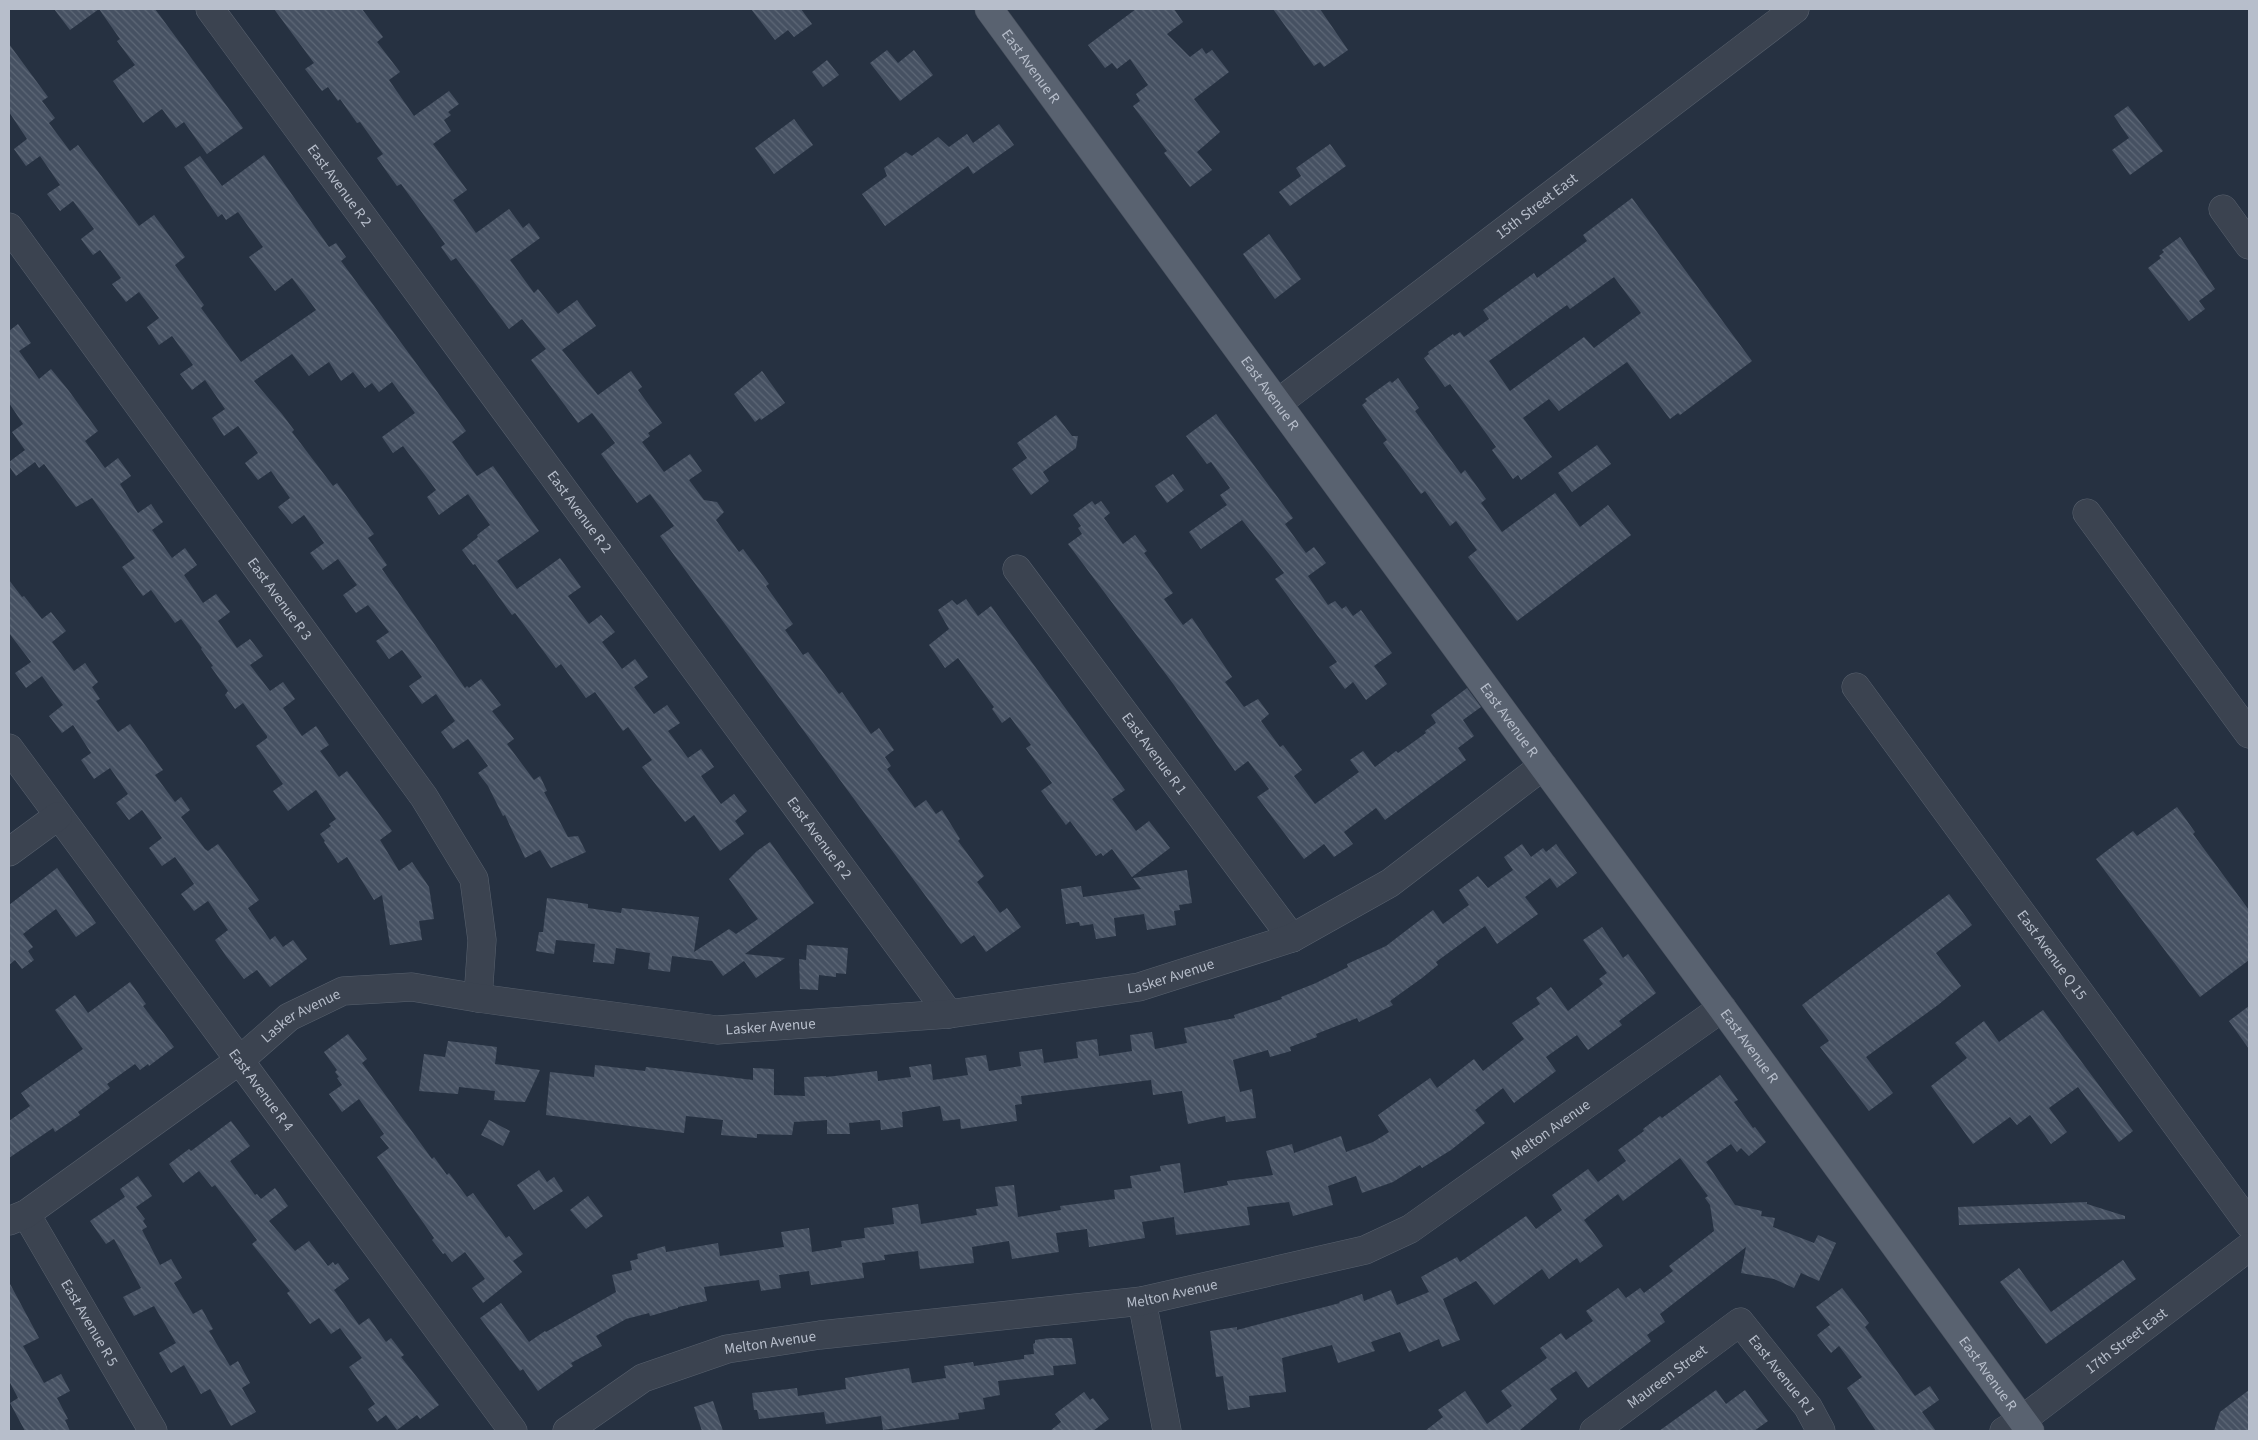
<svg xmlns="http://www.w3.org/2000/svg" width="2258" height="1440" viewBox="0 0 2258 1440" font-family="'Source Sans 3',sans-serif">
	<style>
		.building { fill: url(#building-back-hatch); fill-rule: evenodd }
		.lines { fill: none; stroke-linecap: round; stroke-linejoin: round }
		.minor-casing { stroke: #58616e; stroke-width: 29 }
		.major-casing { stroke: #444c5a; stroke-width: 29 }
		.minor { stroke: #3b4350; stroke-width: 28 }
		.major { stroke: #596270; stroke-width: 28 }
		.labels { text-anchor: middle; stroke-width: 4.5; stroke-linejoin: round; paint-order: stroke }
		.street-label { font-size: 15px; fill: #b7becb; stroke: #1f2836 }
	</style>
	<defs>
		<pattern id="building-back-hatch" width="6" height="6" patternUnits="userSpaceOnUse" patternTransform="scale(1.25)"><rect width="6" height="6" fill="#465162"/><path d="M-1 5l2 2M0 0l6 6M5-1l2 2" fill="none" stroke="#5e6877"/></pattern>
	</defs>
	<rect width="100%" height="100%" fill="#263141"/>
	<g class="building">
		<polygon points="54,9 155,9 243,128 207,154 184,122 176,128 162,109 143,123 113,81 135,65 117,41 120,39 99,9 70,30"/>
		<polygon points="274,9 362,9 383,37 377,42 400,72 389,80 414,116 449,91 459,104 448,112 451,115 444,120 451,131 433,144 467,190 453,200 476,233 509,209 523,228 529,223 540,238 510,260 534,293 538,289 558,314 577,300 596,326 562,350 598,395 631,371 642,387 638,390 662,423 648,433 650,436 642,442 664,472 690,454 702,471 689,480 704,500 717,502 724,512 716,520 739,552 743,549 769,584 766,586 793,624 785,630 803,655 808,652 839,694 842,692 871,734 879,728 894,750 885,757 891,766 887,769 915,808 926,800 936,814 942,810 960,839 958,841 984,876 977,882 1000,913 1007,908 1021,927 986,952 974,935 961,944 660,536 674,526 650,494 637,503 601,454 615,443 592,413 578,423 531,360 546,349 522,319 509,329 456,258 451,261 441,247 445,244 401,184 397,186 377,158 383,154 360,122 357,123 340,99 338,101 328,87 322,91 305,69 314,63"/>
		<polygon points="751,9 801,9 812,24 794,37 788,30 775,40"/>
		<polygon points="1136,9 1174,9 1183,22 1167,34 1190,57 1202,48 1206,54 1212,50 1229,72 1194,99 1220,132 1197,152 1212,170 1190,187 1164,153 1167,151 1133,106 1140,101 1136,94 1148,85 1130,59 1117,69 1112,63 1105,68 1088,45"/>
		<polygon points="1273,9 1320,9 1348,50 1324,67 1320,62 1314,66"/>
		<polygon points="9,44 48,97 42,101 55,118 49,123 70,151 78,145 139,226 154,215 185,257 175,265 204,305 201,308 241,362 316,310 292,278 275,291 249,257 263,247 238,212 226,220 222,214 218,217 184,167 200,156 222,186 264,155 329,247 336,243 346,257 341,261 466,431 452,442 477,476 493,466 539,531 497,561 517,589 560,558 581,587 568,596 589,624 601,615 615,632 602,642 622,669 635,659 648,677 634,687 654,714 667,705 680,723 668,731 688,758 701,749 714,767 701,776 721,804 734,794 747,811 735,821 744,834 720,851 694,815 685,822 642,767 652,760 628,727 623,731 595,692 586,698 561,664 556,668 515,613 512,615 475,564 473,565 462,550 478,537 477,535 490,525 468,494 439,515 427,497 436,490 403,446 393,453 382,437 415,413 392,382 379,392 372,383 365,388 353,372 341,381 329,362 309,376 292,354 254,381 282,414 294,430 292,432 333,486 337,483 374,534 368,538 387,565 382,569 465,688 467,686 469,688 481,679 501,705 492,711 514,739 507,744 534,780 540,776 547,791 544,792 568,837 578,836 586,852 551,868 540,850 525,858 505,815 503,816 488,786 478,773 488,766 468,739 453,749 441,732 455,721 436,694 422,704 409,686 422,677 402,650 389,659 376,641 389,632 368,605 356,613 343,595 357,585 338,559 323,570 310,553 324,543 304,515 292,524 278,507 290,498 271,471 258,480 245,463 258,453 238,426 224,436 212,418 225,409 205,380 192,390 180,374 193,365 172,336 159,345 147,327 159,318 139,292 126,302 112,284 121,278 100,250 93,255 81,239 94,229 73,201 60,211 47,194 60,185 40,156 26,166 14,149 27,139 9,112"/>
		<polygon points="887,50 898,63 914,50 933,75 900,101 870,63"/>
		<polygon points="827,60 839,75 823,87 812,72"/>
		<polygon points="2128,106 2163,151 2130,175 2112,150 2129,138 2114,116"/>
		<polygon points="794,119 813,145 774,174 755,148"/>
		<polygon points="999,124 1014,145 973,174 968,166 885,226 862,194 887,176 884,168 906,152 912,156 938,137 949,147 967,134 973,143"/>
		<polygon points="1330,144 1346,166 1290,206 1279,192 1301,176 1296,168"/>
		<path d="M1632,198L1752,361L1680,415L1678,413L1670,419L1627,362L1559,411L1549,399L1523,418L1552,457L1521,480L1518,475L1513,479L1492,450L1496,447L1450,384L1445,387L1424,358L1429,354L1428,352L1453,334L1454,336L1460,332L1464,337L1489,319L1483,310L1534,273L1537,278L1587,241L1583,235ZM1614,277L1641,313L1594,348L1584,337L1510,391L1489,361L1567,305L1570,309Z"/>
		<polygon points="1269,234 1301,279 1275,299 1243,254"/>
		<polygon points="2180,237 2215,289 2199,301 2205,309 2189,321 2148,268 2161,258 2159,256 2164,252 2162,250"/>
		<polygon points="18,324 31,343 19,351 39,379 51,369 69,391 98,431 85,441 105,468 118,458 131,476 120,484 138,513 151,504 163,522 152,530 172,558 185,548 197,565 184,575 203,603 216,594 230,612 218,621 237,648 250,639 263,656 250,665 270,691 283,682 295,699 283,708 302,736 316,726 329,745 320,751 339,777 347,771 392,831 380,840 399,871 412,862 429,887 434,919 419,921 422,940 390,945 382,895 374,900 347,857 338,863 324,842 325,841 320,834 331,826 329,824 336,819 316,790 288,811 273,791 283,784 256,746 267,738 267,736 243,703 235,709 225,695 228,691 211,667 213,666 201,649 202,648 181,619 175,623 151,590 143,596 122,567 135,558 92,498 76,507 44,464 39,468 35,462 16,476 9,466 9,462 25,450 12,432 23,424 9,403 9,331"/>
		<polygon points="762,371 785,403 761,420 760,418 755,422 734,394"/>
		<polygon points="1398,378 1419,408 1415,411 1461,474 1465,470 1486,499 1481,503 1502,532 1555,493 1580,527 1608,505 1631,535 1517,621 1468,557 1477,550 1456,521 1450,526 1425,491 1421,494 1383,443 1387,440 1362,405 1367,401 1365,399 1390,381 1392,383"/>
		<polygon points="1216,414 1293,518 1285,524 1306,553 1314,547 1326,563 1308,576 1328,605 1335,601 1342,609 1346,606 1353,616 1361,610 1392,653 1374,666 1387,684 1366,700 1353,682 1345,689 1329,667 1337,662 1275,579 1284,573 1242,520 1201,549 1189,532 1227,505 1220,495 1230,488 1211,462 1207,464 1186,436"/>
		<polygon points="1056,415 1072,436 1078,436 1076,448 1043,472 1049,481 1031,495 1012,469 1027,458 1017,443"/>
		<polygon points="1597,445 1611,464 1572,492 1558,473"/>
		<polygon points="1173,474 1184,490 1167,503 1155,486"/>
		<polygon points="1092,501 1095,505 1101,501 1110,513 1104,518 1123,544 1135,535 1147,551 1144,553 1173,593 1164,599 1183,625 1192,618 1232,677 1225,682 1244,707 1258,699 1269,714 1261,721 1280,747 1283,745 1302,770 1294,776 1315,804 1359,772 1350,760 1363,751 1375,767 1396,751 1398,753 1426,733 1425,731 1436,723 1431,715 1467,688 1481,707 1463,720 1474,736 1458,748 1466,760 1385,820 1376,808 1344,832 1353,844 1334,857 1324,844 1304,859 1257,797 1269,789 1248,761 1235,771 1174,685 1068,544 1082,534 1078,528 1081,526 1073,515"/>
		<polygon points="9,580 22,597 24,596 42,619 51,612 66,631 52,642 74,671 85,663 98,682 92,687 100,699 96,701 118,732 130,724 163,770 155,775 175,802 181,797 190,810 181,817 205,849 208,851 218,844 246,882 259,900 248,908 270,940 275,936 283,947 293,940 307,959 270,987 257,970 244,979 226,956 215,940 228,930 208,901 194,911 181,894 194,884 175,857 162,866 149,848 162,838 142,810 129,820 116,803 128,794 110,768 94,779 81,760 91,753 73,725 62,733 49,716 63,705 42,676 26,688 15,673 31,662 9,633"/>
		<polygon points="966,599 978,616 991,606 1004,624 1125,790 1112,799 1136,831 1149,821 1170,848 1132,877 1112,849 1103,856 1101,853 1096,856 1070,821 1066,825 1041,791 1052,783 1026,748 1031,745 1010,717 1002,723 992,709 994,707 958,658 945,668 929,645 949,629 938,610 952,600 957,605"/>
		<polygon points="2177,807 2195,832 2193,834 2249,910 2249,960 2200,997 2096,859 2133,831 2137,836"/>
		<polygon points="770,842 814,903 745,954 785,958 756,978 744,961 723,976 712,961 672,956 670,972 648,969 650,953 616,948 614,964 593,962 595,944 556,940 554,954 536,951 539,932 543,932 547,898 588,904 588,908 621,913 622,908 699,917 694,952 729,929 736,934 758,919 729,879 757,851"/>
		<polygon points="1522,844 1531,857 1543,848 1546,852 1556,844 1577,873 1557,888 1550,878 1525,897 1538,914 1497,944 1485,926 1436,962 1438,965 1422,978 1390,1001 1393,1005 1359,1022 1357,1018 1316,1034 1317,1037 1290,1047 1291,1051 1270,1057 1268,1050 1233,1060 1240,1092 1252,1089 1256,1118 1226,1122 1225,1116 1188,1124 1182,1091 1153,1095 1151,1080 1021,1096 1022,1104 1015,1105 1017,1121 961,1129 960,1119 943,1121 940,1106 902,1112 903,1127 881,1130 880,1120 849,1123 850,1134 827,1134 827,1120 794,1122 792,1135 757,1134 757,1138 721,1135 723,1120 686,1116 684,1133 546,1115 550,1072 594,1077 595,1065 645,1071 646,1067 753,1080 753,1068 774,1069 774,1095 805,1096 804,1077 826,1076 826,1077 877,1071 878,1081 911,1077 909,1067 931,1064 933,1080 968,1075 965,1058 986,1055 989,1071 1021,1066 1019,1052 1042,1049 1044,1063 1078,1058 1076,1042 1097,1039 1099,1056 1132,1051 1130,1035 1152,1032 1155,1049 1187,1043 1184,1028 1235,1018 1234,1015 1282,999 1281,997 1316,983 1348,967 1347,964 1386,946 1433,910 1443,924 1469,905 1459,890 1478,876 1488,888 1513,870 1504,857"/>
		<polygon points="57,868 96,923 76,937 56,909 23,934 33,947 28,951 34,960 22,969 15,960 9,965 9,905"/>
		<polygon points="1187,870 1192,903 1179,905 1180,910 1174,911 1176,925 1147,930 1144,914 1114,918 1116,936 1096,939 1093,924 1080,926 1079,922 1066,924 1061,889 1081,886 1083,897 1141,889 1133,878"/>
		<polygon points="1949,894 1972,925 1936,953 1961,986 1938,1005 1866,1057 1893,1093 1869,1111 1820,1047 1829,1041 1802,1005"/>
		<polygon points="1602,927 1623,958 1628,954 1656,993 1619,1021 1622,1025 1588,1050 1577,1035 1546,1057 1556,1071 1514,1103 1503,1088 1475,1110 1485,1123 1451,1150 1422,1168 1420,1165 1393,1182 1362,1193 1356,1176 1328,1186 1333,1205 1293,1216 1289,1202 1247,1207 1250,1225 1176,1235 1174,1217 1142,1222 1145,1238 1089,1247 1087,1229 1056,1233 1059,1252 1012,1259 1009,1241 972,1247 974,1263 920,1269 918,1251 884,1255 885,1260 862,1263 864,1278 811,1285 809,1271 779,1275 781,1288 761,1291 759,1280 704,1287 707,1301 678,1307 678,1308 650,1316 649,1313 626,1319 596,1336 602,1346 571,1363 573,1366 538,1391 523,1369 520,1371 480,1318 501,1303 529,1342 545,1331 546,1332 616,1292 612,1275 632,1270 630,1261 638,1259 637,1254 665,1246 666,1252 718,1243 720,1256 784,1247 781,1232 809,1228 812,1252 842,1247 841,1241 865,1238 864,1228 894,1224 892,1208 918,1204 921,1224 977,1215 976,1209 998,1206 995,1187 1014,1185 1018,1217 1061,1210 1060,1206 1115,1199 1114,1190 1132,1188 1130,1176 1161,1171 1160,1166 1180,1163 1184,1193 1228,1185 1227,1181 1273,1175 1266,1151 1292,1144 1294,1153 1341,1136 1346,1152 1373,1142 1389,1132 1378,1115 1430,1078 1437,1088 1474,1059 1483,1071 1524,1039 1512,1023 1540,1004 1536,998 1551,987 1568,1011 1603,984 1599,979 1607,973 1583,940"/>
		<polygon points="807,945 848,948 846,974 836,973 836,977 819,975 818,990 800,989 799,959 806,960"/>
		<polygon points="130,982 146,1004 143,1006 174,1047 149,1066 148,1064 140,1070 135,1064 107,1084 110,1088 78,1112 80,1115 55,1132 53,1128 9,1158 9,1121 30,1106 21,1093 83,1049 55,1010 75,995 88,1013"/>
		<polygon points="2249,1006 2249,1049 2229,1021"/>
		<polygon points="2043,1010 2133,1131 2119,1142 2078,1087 2049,1108 2067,1132 2051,1144 2030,1115 2017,1125 2010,1117 1973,1144 1931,1086 1967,1058 1955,1043 1984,1021 1999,1042"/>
		<polygon points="348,1034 367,1059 362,1063 432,1159 434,1157 447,1175 449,1173 467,1197 473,1193 506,1238 509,1236 523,1254 513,1261 522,1272 483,1303 472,1288 485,1279 465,1252 452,1262 445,1253 443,1254 432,1240 434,1238 377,1157 389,1148 380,1137 384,1134 359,1099 342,1112 329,1094 342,1085 337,1078 339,1077 335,1072 337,1070 324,1052"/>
		<polygon points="448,1041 497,1047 495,1064 540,1070 525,1102 494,1100 495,1091 459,1087 458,1094 419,1091 424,1054 445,1057"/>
		<polygon points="1720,1075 1738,1100 1734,1102 1753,1128 1755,1127 1766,1142 1749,1156 1741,1148 1737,1152 1731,1144 1706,1162 1735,1205 1762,1211 1761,1216 1775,1218 1773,1227 1814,1243 1818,1235 1836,1243 1819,1281 1801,1273 1794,1288 1774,1279 1741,1273 1746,1247 1660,1314 1665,1322 1647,1335 1651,1341 1588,1388 1576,1371 1550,1389 1557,1399 1519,1431 1425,1431 1443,1417 1438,1410 1465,1391 1487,1424 1512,1406 1501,1391 1547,1358 1540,1348 1561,1333 1566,1340 1593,1321 1586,1311 1618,1288 1626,1298 1640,1288 1644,1293 1673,1271 1669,1266 1714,1231 1710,1205 1705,1198 1708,1196 1680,1158 1623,1201 1618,1194 1584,1220 1603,1246 1580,1263 1577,1258 1549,1279 1542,1269 1494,1305 1476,1281 1443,1299 1460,1340 1442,1347 1439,1339 1409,1352 1400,1332 1371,1342 1375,1351 1338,1363 1332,1345 1282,1358 1286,1392 1249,1396 1250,1407 1228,1410 1223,1376 1216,1377 1210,1331 1237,1327 1237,1330 1340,1303 1339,1302 1362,1294 1364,1301 1391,1290 1397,1305 1429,1292 1421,1277 1457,1257 1460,1262 1526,1216 1536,1229 1562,1210 1552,1195 1588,1169 1598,1182 1626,1161 1618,1150 1644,1131 1643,1129 1660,1116 1662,1118"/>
		<polygon points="489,1120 510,1131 503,1146 481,1135"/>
		<polygon points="231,1121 250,1146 230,1161 255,1195 257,1194 261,1199 275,1188 288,1206 269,1221 295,1251 309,1241 328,1266 333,1262 335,1265 338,1263 349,1279 334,1290 359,1325 369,1318 386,1342 391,1338 404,1355 401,1357 439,1405 420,1419 417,1415 397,1430 386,1415 377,1422 368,1409 375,1404 349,1367 362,1358 340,1328 331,1334 319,1318 310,1324 287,1293 290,1291 252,1244 257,1240 215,1185 212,1187 199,1171 183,1183 169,1164 189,1149 191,1151"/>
		<polygon points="539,1170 547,1182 554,1177 563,1191 534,1210 517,1185"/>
		<polygon points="138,1176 152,1196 136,1207 145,1219 143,1221 147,1227 142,1230 160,1265 171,1259 182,1278 174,1283 193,1314 202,1309 213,1329 209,1331 230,1366 238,1361 250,1383 242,1388 256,1412 231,1426 210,1389 201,1394 184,1365 171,1373 159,1353 176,1343 154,1306 134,1316 123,1297 141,1288 114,1239 106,1244 90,1221 125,1197 120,1189"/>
		<polygon points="588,1196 603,1216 586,1229 570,1210"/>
		<polygon points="2087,1202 2087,1204 2125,1216 2125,1219 1959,1225 1958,1207"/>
		<polygon points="2123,1260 2136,1279 2046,1344 2000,1282 2019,1268 2051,1312"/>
		<polygon points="9,1282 39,1338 23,1346 44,1383 61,1374 70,1391 57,1398 68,1419 65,1420 70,1431 25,1431 10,1403 18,1398 9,1381"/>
		<polygon points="1842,1288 1869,1323 1865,1327 1915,1396 1930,1386 1939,1400 1922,1412 1936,1431 1876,1431 1847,1388 1862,1377 1839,1346 1831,1353 1817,1335 1830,1325 1816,1307"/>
		<polygon points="1050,1338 1072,1338 1076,1364 1053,1366 1054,1375 998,1381 1000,1395 983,1398 985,1409 958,1413 959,1419 883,1430 881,1416 826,1424 824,1412 759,1419 757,1410 754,1410 752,1393 797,1388 798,1396 846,1389 845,1378 909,1368 912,1383 946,1378 944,1366 973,1362 974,1366 1024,1359 1024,1355 1034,1354 1033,1344 1035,1343 1035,1340"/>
		<polygon points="1716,1390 1726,1404 1745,1390 1768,1421 1754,1431 1659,1431"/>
		<polygon points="2249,1390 2249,1431 2214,1431 2220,1412"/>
		<polygon points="1084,1392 1090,1400 1093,1398 1109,1419 1093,1431 1050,1431 1061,1422 1055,1414"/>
		<polygon points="713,1401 723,1431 702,1431 694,1407"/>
	</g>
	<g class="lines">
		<g class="minor-casing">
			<g id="minor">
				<path id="s1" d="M210,9L949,1014"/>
				<polyline points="2223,209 2249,245"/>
				<path id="s2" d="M9,227L424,797L474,879L482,940L478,998"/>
				<path id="s3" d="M1278,403L1795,9"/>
				<polyline points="2087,513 2249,734"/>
				<path id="s4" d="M1017,569L1292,938"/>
				<path id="s5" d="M1856,687L2249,1224"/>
				<path id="s6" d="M9,748L513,1431"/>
				<polyline points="9,852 58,816"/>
				<path id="s7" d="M26,1214L153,1431"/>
				<path id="s8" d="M9,1221L26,1214L240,1060L289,1017L343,991L412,987L478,998L717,1030L949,1014L1139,987L1292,938L1390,883L1543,766"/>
				<polyline points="1142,1301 1167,1431"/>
				<path id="s9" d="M567,1431L643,1378L727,1349L820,1335L1142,1301L1365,1250L1410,1229L1722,1008"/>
				<path id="s10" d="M1594,1431L1740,1322L1808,1407L1821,1431"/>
				<path id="s11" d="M2004,1431L2022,1420L2249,1247"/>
			</g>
		</g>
		<g class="major-casing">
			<g id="major">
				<path id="s12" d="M989,9L1543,766L1722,1008L2030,1431"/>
			</g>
		</g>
		<use href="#minor" class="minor"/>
		<use href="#major" class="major"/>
	</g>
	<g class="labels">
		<g class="street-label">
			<text dy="5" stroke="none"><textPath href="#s12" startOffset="71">East Avenue R</textPath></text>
			<text dy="5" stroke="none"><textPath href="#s1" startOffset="219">East Avenue R 2</textPath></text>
			<text dy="5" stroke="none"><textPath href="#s3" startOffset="325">15th Street East</textPath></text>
			<text dy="5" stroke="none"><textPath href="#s12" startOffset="476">East Avenue R</textPath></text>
			<text dy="5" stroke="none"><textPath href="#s1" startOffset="624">East Avenue R 2</textPath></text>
			<text dy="5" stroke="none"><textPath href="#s2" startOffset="460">East Avenue R 3</textPath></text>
			<text dy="5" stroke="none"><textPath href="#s12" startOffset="881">East Avenue R</textPath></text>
			<text dy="5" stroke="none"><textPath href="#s4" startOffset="230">East Avenue R 1</textPath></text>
			<text dy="5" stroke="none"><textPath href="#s1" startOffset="1029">East Avenue R 2</textPath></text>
			<text dy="5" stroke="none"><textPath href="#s5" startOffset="332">East Avenue Q 15</textPath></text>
			<text dy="5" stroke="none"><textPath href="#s8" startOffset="1242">Lasker Avenue</textPath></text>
			<text dy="5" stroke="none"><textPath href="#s8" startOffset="358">Lasker Avenue</textPath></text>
			<text dy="5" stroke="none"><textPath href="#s8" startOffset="838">Lasker Avenue</textPath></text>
			<text dy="5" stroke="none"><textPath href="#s12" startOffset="1286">East Avenue R</textPath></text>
			<text dy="5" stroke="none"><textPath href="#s6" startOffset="425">East Avenue R 4</textPath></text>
			<text dy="5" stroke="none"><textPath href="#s9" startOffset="1050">Melton Avenue</textPath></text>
			<text dy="5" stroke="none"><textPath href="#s9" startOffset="630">Melton Avenue</textPath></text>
			<text dy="5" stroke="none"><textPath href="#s7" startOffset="126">East Avenue R 5</textPath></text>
			<text dy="5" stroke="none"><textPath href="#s11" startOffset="152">17th Street East</textPath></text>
			<text dy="5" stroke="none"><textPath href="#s9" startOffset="225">Melton Avenue</textPath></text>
			<text dy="5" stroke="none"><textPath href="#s12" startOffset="1691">East Avenue R</textPath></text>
			<text dy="5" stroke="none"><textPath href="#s10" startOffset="250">East Avenue R 1</textPath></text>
			<text dy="5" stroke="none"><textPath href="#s10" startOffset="91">Maureen Street</textPath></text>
		</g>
	</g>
	<rect width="2258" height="1440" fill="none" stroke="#b7becb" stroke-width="20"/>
</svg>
